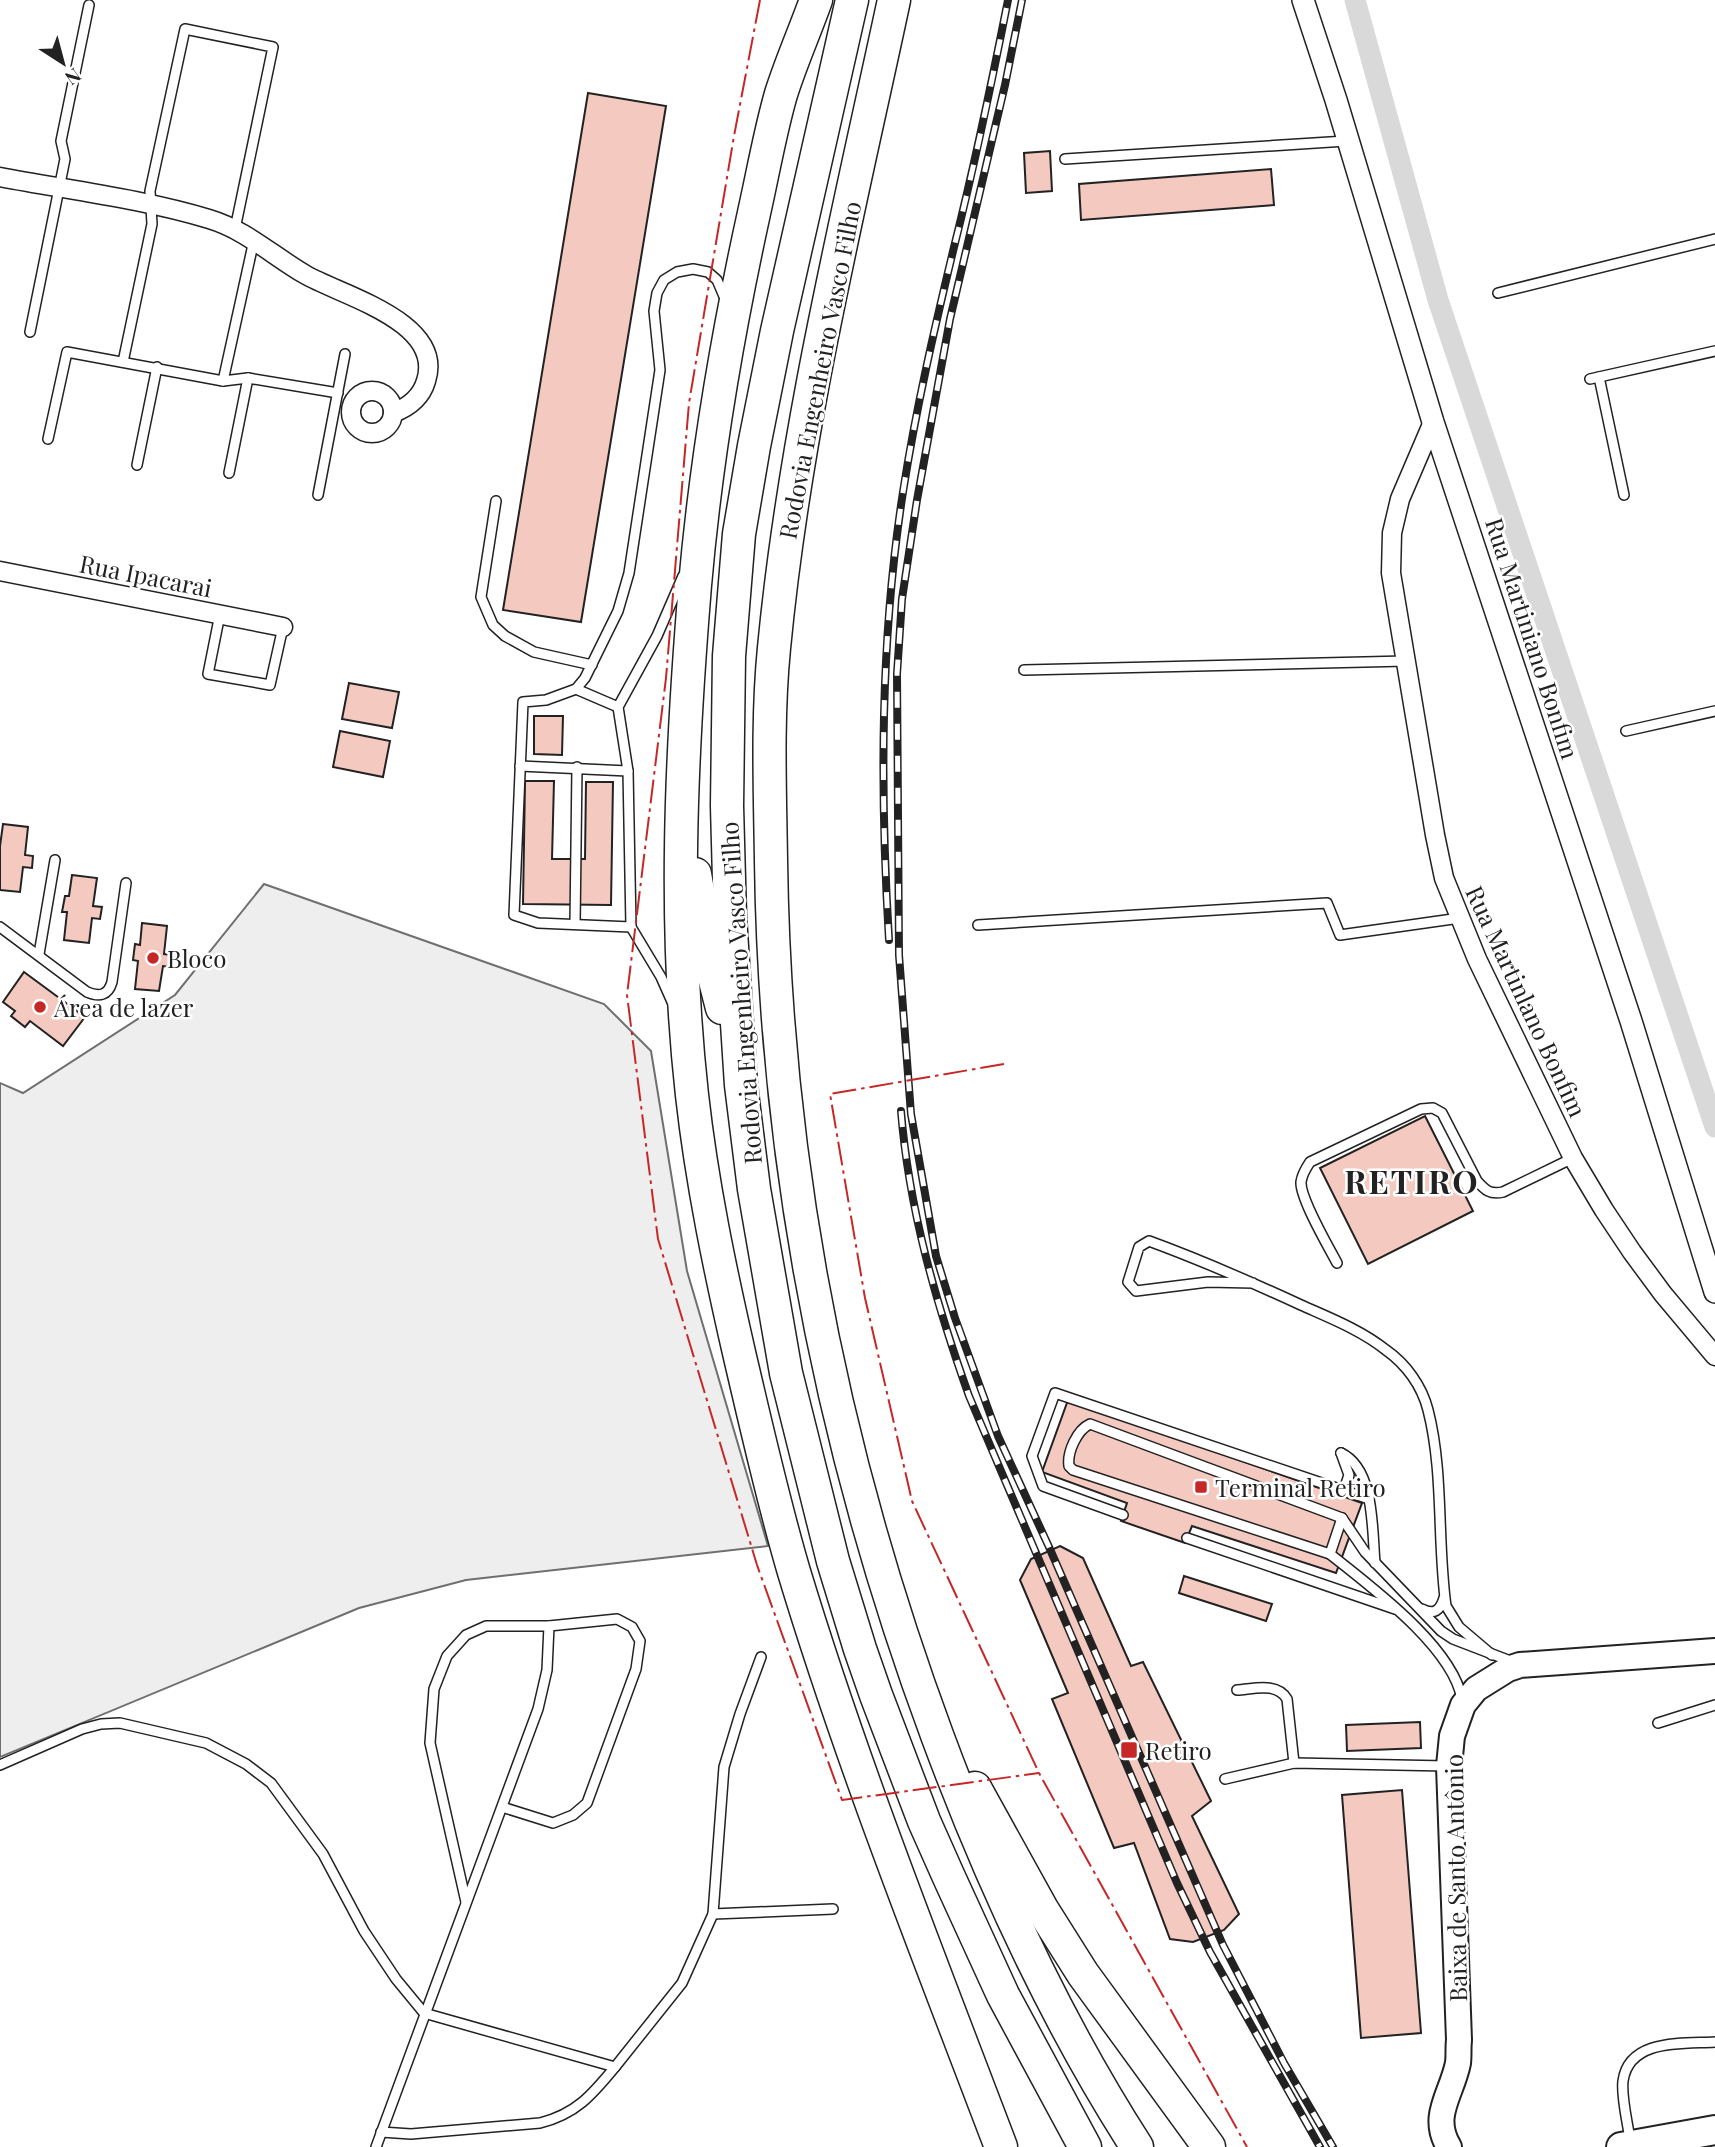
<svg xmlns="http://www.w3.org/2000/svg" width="1715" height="2147" viewBox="0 0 1715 2147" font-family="'Playfair Display',serif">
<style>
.green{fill:#eee;stroke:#6f6f6f;stroke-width:2}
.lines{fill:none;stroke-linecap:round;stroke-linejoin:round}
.canal{stroke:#d9d9d9;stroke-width:21}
.building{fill:#f3c9c0;stroke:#222;stroke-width:2}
.service-casing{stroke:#222;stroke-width:12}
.minor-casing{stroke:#222;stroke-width:21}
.tertiary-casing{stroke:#222;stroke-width:24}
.secondary-casing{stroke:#222;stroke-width:28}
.primary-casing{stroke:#222;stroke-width:32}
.motorway-casing{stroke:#222;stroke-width:35}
.service{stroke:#fff;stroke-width:9}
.minor{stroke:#fff;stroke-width:18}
.tertiary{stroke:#fff;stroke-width:21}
.secondary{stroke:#fff;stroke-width:24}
.primary{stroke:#fff;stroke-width:28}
.motorway{stroke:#fff;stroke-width:32}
.rail-casing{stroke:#222;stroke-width:8}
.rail{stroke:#fff;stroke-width:5;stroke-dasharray:16;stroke-linecap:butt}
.power{stroke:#c62828;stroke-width:2;stroke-dasharray:24 5 3.5 5;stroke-linecap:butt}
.poi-dot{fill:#c62828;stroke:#fff;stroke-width:2.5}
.labels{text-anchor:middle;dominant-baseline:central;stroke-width:5;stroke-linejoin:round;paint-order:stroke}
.street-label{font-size:24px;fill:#222;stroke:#fff}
.poi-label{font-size:24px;fill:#222;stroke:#fff;text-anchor:start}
.district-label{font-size:32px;font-weight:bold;letter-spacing:2px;fill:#222;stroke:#fff}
</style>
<rect width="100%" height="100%" fill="#fff"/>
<!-- green -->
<path class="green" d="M 264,884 L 604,1004 L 651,1051 L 687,1271 L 768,1546 L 466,1580 L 359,1608 L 0,1757 L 0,1083 L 23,1093 L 175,995 Z"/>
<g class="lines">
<!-- canal -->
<path class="canal" d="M 1355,0 L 1438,300 L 1715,1127"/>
</g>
<!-- building -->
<g class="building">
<path d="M 588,93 L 666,106 L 581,622 L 503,610 Z"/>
<path d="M 1050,151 L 1052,191 L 1026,193 L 1024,153 Z"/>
<path d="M 1271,169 L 1274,205 L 1081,220 L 1079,184 Z"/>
<path d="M 349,683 L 399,692 L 392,728 L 342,719 Z"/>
<path d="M 534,716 L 563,716 L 562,755 L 534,754 Z"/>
<path d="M 340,731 L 390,741 L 383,777 L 333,767 Z"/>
<path d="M 525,781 L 554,781 L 552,859 L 585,859 L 586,782 L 613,782 L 611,905 L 523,904 Z"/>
<path d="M 3,824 L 28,827 L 25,855 L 33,856 L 32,868 L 23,867 L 20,892 L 0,890 L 0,846 Z"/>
<path d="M 72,875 L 97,878 L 93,906 L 102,907 L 100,919 L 92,918 L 89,943 L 64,940 L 67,912 L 62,912 L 65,896 L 69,896 Z"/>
<path d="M 142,923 L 167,926 L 164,954 L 173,955 L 171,967 L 163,966 L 159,991 L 135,989 L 138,961 L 133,960 L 135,944 L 140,945 Z"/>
<path d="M 24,972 L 85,1017 L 63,1046 L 30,1021 L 25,1027 L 11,1016 L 15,1011 L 3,1002 Z"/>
<path d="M 1425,1116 L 1473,1211 L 1368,1264 L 1320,1168 Z"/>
<path d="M 1068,1400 L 1362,1503 L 1336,1573 L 1192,1526 L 1185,1543 L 1121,1521 L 1127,1503 L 1042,1472 Z"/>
<path d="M 1060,1546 L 1083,1558 L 1131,1666 L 1143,1662 L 1211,1801 L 1192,1816 L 1239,1914 L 1224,1930 L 1193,1942 L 1170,1939 L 1134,1843 L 1114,1848 L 1052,1699 L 1068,1693 L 1020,1580 L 1031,1559 Z"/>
<path d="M 1184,1576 L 1272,1604 L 1266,1621 L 1179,1593 Z"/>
<path d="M 1420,1722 L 1421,1748 L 1347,1751 L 1346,1725 Z"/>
<path d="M 1402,1790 L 1421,2033 L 1361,2038 L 1342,1795 Z"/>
</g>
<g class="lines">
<defs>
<g id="service">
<path d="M 1065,159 L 1346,141"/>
<path d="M 1498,293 L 1715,239"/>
<path d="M 30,332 L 65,159 L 61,141 L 89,5"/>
<path d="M 123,362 L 152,224 L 150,191 L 185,29 L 273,47 L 235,229"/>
<path d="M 1599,377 L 1624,495"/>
<path d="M 1590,379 L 1715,351"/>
<path d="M 223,381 L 254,240"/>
<path d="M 48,439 L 67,352 L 223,381 L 248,378 L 338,393"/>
<path d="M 137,465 L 157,367"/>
<path d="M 229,473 L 248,378"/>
<path d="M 318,495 L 345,354"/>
<path d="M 496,501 L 481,597 L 493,625 L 505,636 L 534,652 L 592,665"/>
<path d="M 220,614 L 208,674 L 270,685 L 283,627"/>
<path d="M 1024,670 L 1406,661"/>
<path d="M 576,689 L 618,707"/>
<path d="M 1626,731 L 1715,711"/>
<path d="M 520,766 L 628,771"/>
<path d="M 575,924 L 577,767"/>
<path d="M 978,925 L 1327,903 L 1340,935 L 1460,918"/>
<path d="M 0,927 L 87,992 C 99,997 108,996 112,982 L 126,883"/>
<path d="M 631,927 L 538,923 L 514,915 L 523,702 L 546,700 L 576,689 L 585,678 L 618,611 L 629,573 L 660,370 L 654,311 L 657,293 L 664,280 L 677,272 L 693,269 L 708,272 L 717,280 L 726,301"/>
<path d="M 39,954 L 55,860"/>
<path d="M 673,1004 L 661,977 L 631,927 L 628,771 L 618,707 L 657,636 L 683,576"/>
<path d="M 1337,1263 C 1328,1246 1300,1198 1301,1182 C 1302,1174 1306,1168 1310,1162 L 1421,1109 L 1433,1108 L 1442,1113 L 1477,1181 C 1485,1190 1490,1195 1503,1192 L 1573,1158"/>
<path d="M 1253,1283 L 1208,1282 L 1136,1291 L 1128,1282 L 1139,1247 L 1149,1241 C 1201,1260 1251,1282 1301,1305 C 1330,1318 1361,1330 1386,1350 C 1406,1364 1422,1386 1428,1410 C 1444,1472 1437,1542 1446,1606 L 1459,1627 L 1492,1655"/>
<path d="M 1090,1424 L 1342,1518 L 1330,1554 L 1073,1470 L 1069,1466 C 1067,1452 1077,1430 1090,1424 Z"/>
<path d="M 1341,1453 C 1375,1469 1372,1530 1375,1563"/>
<path d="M 1341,1453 L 1349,1475 L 1344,1490"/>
<path d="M 1123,1515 L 1043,1486 L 1032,1456 L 1055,1393 L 1369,1499"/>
<path d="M 1342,1518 L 1365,1552 L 1441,1631 L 1453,1639 L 1513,1662"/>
<path d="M 1187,1538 L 1395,1609"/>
<path d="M 1330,1554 C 1371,1587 1452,1646 1462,1699"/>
<path d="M 1422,1609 C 1434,1615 1440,1611 1444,1598"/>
<path d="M 1237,1690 C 1254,1689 1277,1682 1287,1699 L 1294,1763"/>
<path d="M 1658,1723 L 1715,1705"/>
<path d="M 0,1765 L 82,1729 L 101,1724 L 120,1723 L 206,1743 L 246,1764 L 271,1783 L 323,1854 L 364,1931 L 396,1979 L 424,2013 L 615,2067 L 682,1983 L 713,1914 L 724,1767 L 740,1714 L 761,1657"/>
<path d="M 1225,1779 L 1294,1763 L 1447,1766"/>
<path d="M 466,1902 L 430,1743 L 434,1689 L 447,1656 L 466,1635 L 486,1626 L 549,1626"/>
<path d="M 713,1914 L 833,1909"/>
<path d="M 381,2132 L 411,2134 L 540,2123 C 576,2114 592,2095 615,2067"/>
<path d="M 1630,2140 C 1628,2124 1621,2097 1623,2081 C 1629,2038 1684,2044 1715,2042"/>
<path d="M 376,2147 L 538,1709 L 547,1670 L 549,1626 L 617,1619 L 632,1627 L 640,1641 L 636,1669 L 587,1803 L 573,1815 L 553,1823 L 502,1807"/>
</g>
<g id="minor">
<path d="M 0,177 C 69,190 143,199 209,219 C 246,230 273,256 306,275 C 343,296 445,322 426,381 C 421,398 409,407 393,413"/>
<circle cx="372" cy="412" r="21"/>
<path d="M 1433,422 L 1400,499 L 1392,533 L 1391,573 L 1435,835 L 1444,878 L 1477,959 L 1573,1158 L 1604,1210 L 1632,1252 L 1663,1294 L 1715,1356"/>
<path d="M 0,571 L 283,627"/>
</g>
<path id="tertiary" d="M 1303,0 L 1336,100 L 1433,422 L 1631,1021 L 1715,1292"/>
<path id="secondary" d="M 1449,2147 C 1430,2116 1452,2094 1458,2063 C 1459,2055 1458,2048 1459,2040 L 1449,1766 L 1452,1736 L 1463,1705 L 1476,1689 L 1508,1669 L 1520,1665 L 1715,1651"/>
<path id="primary" d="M 1621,2147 L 1715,2130"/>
<g id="motorway">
<path d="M 816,0 C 805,31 791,62 781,94 C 770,132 763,173 754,213 C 727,336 706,459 695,585 C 681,755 673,925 692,1095 C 702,1184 720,1270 740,1357 C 757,1429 773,1501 794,1572 C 853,1767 929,1957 1001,2147"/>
<path d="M 852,0 L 777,331 L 754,446 L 739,534 L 729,656 L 727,806 L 730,916 L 741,1085 L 754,1189 L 786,1373 L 833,1561 L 860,1649 L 876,1695 L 924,1821 L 948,1875 L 1003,1995 L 1085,2147"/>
<path d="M 894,0 C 848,215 795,429 774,648 C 767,719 770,790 771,861 C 775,1163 832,1452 937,1735 C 990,1878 1054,2018 1137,2147"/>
<path d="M 695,874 L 712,969 L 722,1008"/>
<path d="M 975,1788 L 1042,1909 L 1083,1974 L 1209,2147"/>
</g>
</defs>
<!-- service casing -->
<use href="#service" class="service-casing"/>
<!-- minor casing -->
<use href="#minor" class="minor-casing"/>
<!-- tertiary casing -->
<use href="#tertiary" class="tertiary-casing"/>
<!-- secondary casing -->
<use href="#secondary" class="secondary-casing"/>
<!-- primary casing -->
<use href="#primary" class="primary-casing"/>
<!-- motorway casing -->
<use href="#motorway" class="motorway-casing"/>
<!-- service -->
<use href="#service" class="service"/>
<!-- minor -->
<use href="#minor" class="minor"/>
<!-- tertiary -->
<use href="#tertiary" class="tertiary"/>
<!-- secondary -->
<use href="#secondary" class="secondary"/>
<!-- primary -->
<use href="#primary" class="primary"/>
<!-- motorway -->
<use href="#motorway" class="motorway"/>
<defs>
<g id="rail">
<path d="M 1022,0 L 1005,85 L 950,319 L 917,500 L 902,599 L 897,674 L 899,955 L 911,1114 L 936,1256 L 955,1318 L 998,1436 L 1049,1547 L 1223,1945 L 1284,2063 L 1333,2147"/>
<path d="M 889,940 C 880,791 880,640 903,492 C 916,408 935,326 955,243 C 975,163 992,81 1008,0"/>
<path d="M 901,1111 C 909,1210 936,1303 969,1396 L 1177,1883 L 1210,1952 L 1320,2147"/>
</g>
</defs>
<!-- rail casing -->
<use href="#rail" class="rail-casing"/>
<!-- rail -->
<use href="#rail" class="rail"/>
<!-- power -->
<g class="power">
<path d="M 760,0 L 734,136 L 689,403 L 666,678 L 627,995 L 658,1239 L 757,1565 L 842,1800 L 1039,1773"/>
<path d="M 1004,1064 L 830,1094 L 865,1298 L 912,1501 L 1039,1773 L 1247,2147"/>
</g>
</g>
<!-- markers -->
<g class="poi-dot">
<circle cx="153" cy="958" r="7"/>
<circle cx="40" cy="1007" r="7"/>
<rect x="1194" y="1480" width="14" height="14" rx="3.5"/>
<rect x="1120" y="1741" width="18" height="18" rx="3.5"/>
</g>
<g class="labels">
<!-- street labels -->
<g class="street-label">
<text transform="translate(819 370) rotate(-79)">Rodovia Engenheiro Vasco Filho</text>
<text transform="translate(146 575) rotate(11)">Rua Ipacarai</text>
<text transform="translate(1533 638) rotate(72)">Rua Martiniano Bonfim</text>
<text transform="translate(740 993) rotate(-94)">Rodovia Engenheiro Vasco Filho</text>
<text transform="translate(1527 1001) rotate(65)">Rua Martinlano Bonfim</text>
<text transform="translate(1455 1878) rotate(-91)">Baixa de Santo Antônio</text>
</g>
<!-- poi labels -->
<g class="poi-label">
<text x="167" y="958">Bloco</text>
<text x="54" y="1007">Área de lazer</text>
<text x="1215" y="1487">Terminal Retiro</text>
<text x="1145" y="1750">Retiro</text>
</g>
<!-- district labels -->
<g class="district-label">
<text x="1412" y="1180">RETIRO</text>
</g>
</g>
<!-- north arrow -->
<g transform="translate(63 63) rotate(144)" stroke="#ffffff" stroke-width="5" paint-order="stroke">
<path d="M0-5L12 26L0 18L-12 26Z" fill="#222222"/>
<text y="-10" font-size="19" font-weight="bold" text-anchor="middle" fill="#222222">N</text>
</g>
</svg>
